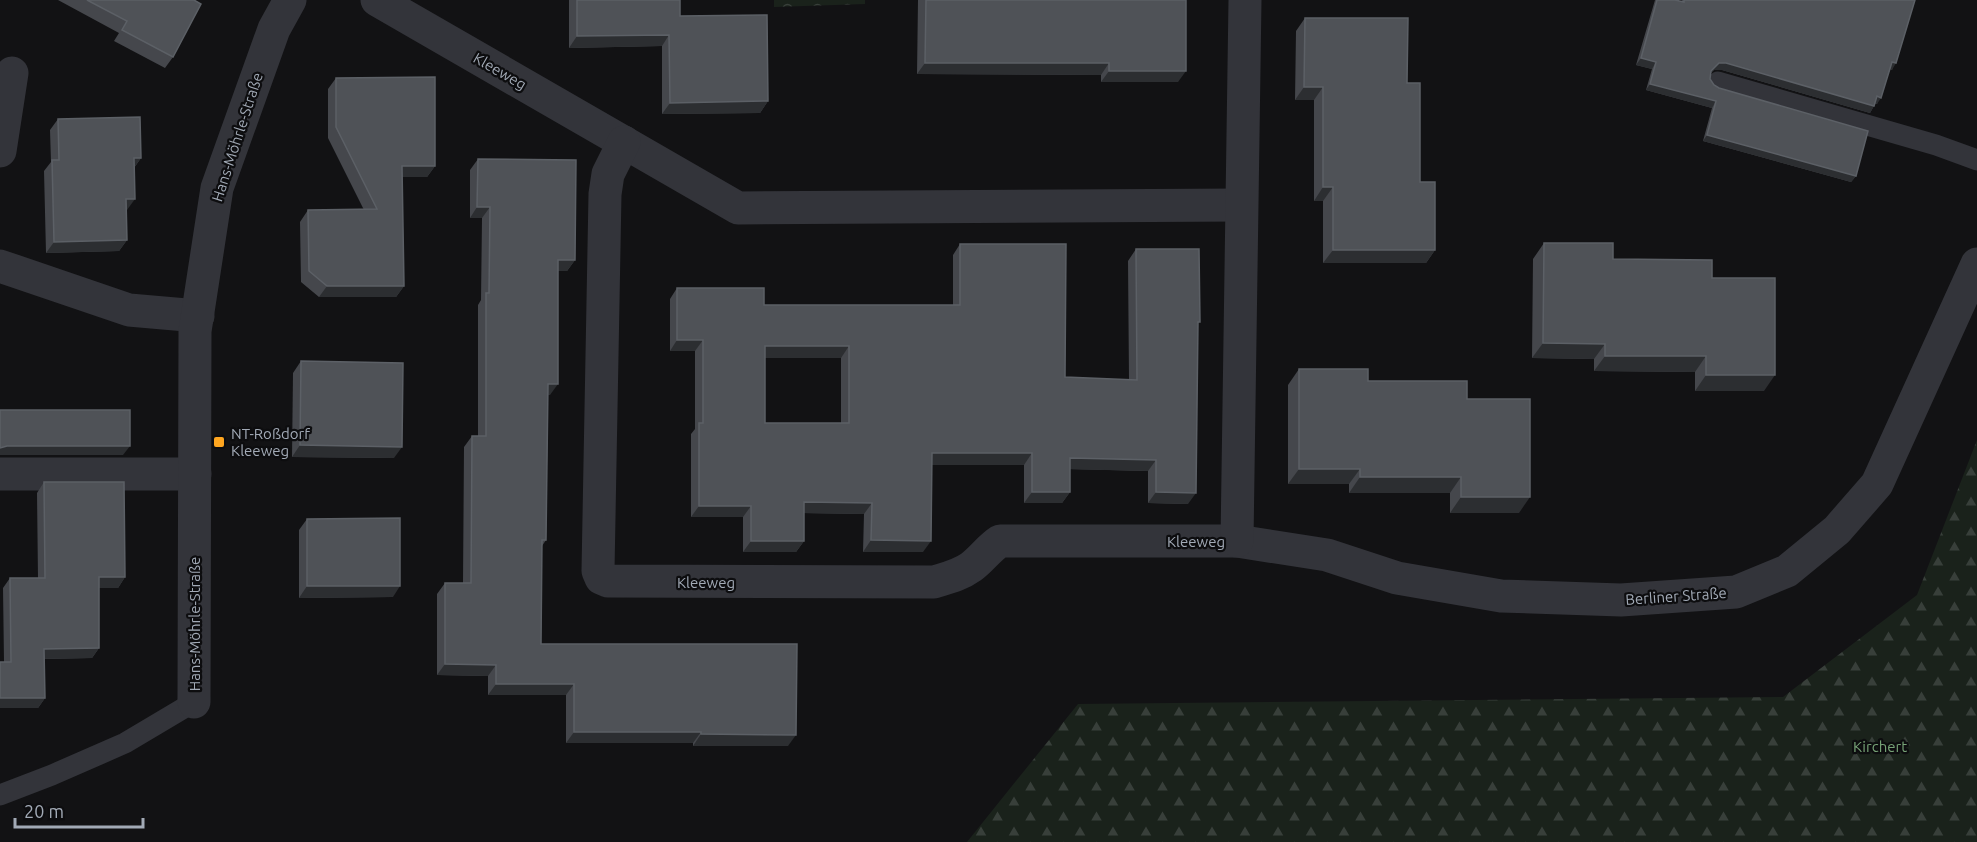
<svg xmlns="http://www.w3.org/2000/svg" width="1977" height="842" viewBox="0 0 1977 842" font-family="Ubuntu,sans-serif">
<style>
.forest{fill:url(#forest-firs)}
.park{fill:url(#park-crowns)}
.lines{fill:none;stroke-linecap:round;stroke-linejoin:round}
.service{stroke:#33343a;stroke-width:21}
.minor{stroke:#33343a;stroke-width:33}
.wall{fill:#45474c;fill-rule:evenodd}
.shaded-wall{fill:#2c2e31}
.building{fill:#4f5257;stroke:#5c6066;stroke-width:1.5;fill-rule:evenodd}
.poi-dot{fill:#ffa620;stroke:#0d0d0f;stroke-width:2}
.labels{text-anchor:middle;dominant-baseline:central;stroke-width:4.5;stroke-linejoin:round;paint-order:stroke}
.street-label{font-size:15px;fill:#a2aab6;stroke:#0d0d0f}
.poi-label{font-size:15px;fill:#a2aab6;stroke:#0d0d0f;text-anchor:start}
.park-label{font-size:15px;fill:#77a377;stroke:#0d0d0f}
</style>
<defs>
<pattern id="forest-firs" width="22" height="20" patternUnits="userSpaceOnUse" patternTransform="scale(1.5)"><rect width="22" height="20" fill="#1a221b"/><path d="M5 1l3.5 6h-7zM16 11l3.5 6h-7z" fill="#383f3a"/></pattern>
<pattern id="park-crowns" width="20" height="18" patternUnits="userSpaceOnUse" patternTransform="scale(1.5)"><rect width="20" height="18" fill="#1a221b"/><path d="M2 6a3 3 0 1 1 6 0M12 15a3 3 0 1 1 6 0" fill="none" stroke="#383f3a"/></pattern>
</defs>
<rect width="100%" height="100%" fill="#121214"/>
<!-- forest -->
<path class="forest" d="M 1977,440 L 1977,842 L 967,842 L 1078,704 L 1783,697 L 1917,595 Z"/>
<!-- park -->
<path class="park" d="M 774,0 L 865,0 L 865,4 L 774,7 Z"/>
<g class="lines">
<!-- service -->
<g class="service">
<path d="M 1718,82 L 1936,145 L 1977,160"/>
<path d="M 0,795 L 52,775 L 125,743 L 194,702"/>
</g>
<!-- minor -->
<g class="minor">
<path d="M 377,0 L 738,208 L 1241,205"/>
<path d="M 624,142 L 608,174 L 605,194 L 598,571 L 601,578 L 608,581 L 934,582 C 947,578 960,575 971,567 C 982,559 989,548 1000,541 L 1237,541 L 1327,555 L 1397,578 L 1501,596 L 1621,600 L 1736,592 L 1787,571 L 1837,530 L 1877,484 L 1977,264"/>
<path d="M 0,151 L 12,73"/>
<path d="M 0,266 L 129,310 L 198,316"/>
<path d="M 0,474 L 195,474"/>
<path d="M 1237,541 L 1245,0"/>
<path d="M 194,702 L 195,331 L 217,188 L 274,29 L 290,0"/>
</g>
</g>
<!-- wall -->
<g class="wall">
<path d="M 58,0 L 194,0 L 173,57 L 165,68 L 114,41 L 119,33 Z"/>
<path d="M 569,0 L 680,0 L 680,16 L 768,101 L 760,113 L 662,114 L 662,46 L 569,48 Z"/>
<path d="M 918,0 L 1186,0 L 1178,82 L 1101,82 L 1101,75 L 917,74 Z"/>
<path d="M 1655,0 L 1675,0 L 1681,2 L 1682,0 L 1915,0 L 1892,70 L 1890,69 L 1877,104 L 1875,104 L 1870,113 L 1722,70 L 1714,70 L 1710,74 L 1710,79 L 1714,85 L 1856,176 L 1851,182 L 1703,141 L 1712,108 L 1646,90 L 1652,69 L 1636,65 Z"/>
<path d="M 1305,18 L 1407,83 L 1420,182 L 1435,250 L 1426,263 L 1323,263 L 1323,201 L 1314,201 L 1314,100 L 1295,100 L 1296,31 Z"/>
<path d="M 336,78 L 435,166 L 427,177 L 402,177 L 404,286 L 396,297 L 319,297 L 301,282 L 300,222 L 308,210 L 364,210 L 328,138 L 328,89 Z"/>
<path d="M 58,119 L 141,158 L 134,168 L 127,210 L 127,240 L 119,251 L 46,253 L 44,171 L 51,162 L 50,130 Z"/>
<path d="M 478,159 L 575,260 L 567,271 L 558,271 L 550,395 L 548,395 L 546,540 L 542,546 L 541,644 L 788,746 L 693,746 L 693,743 L 566,743 L 566,695 L 488,695 L 488,676 L 437,675 L 437,594 L 445,583 L 463,583 L 464,447 L 472,436 L 478,436 L 478,305 L 481,300 L 482,218 L 470,218 L 470,170 Z"/>
<path d="M 1544,243 L 1613,259 L 1712,278 L 1764,391 L 1695,391 L 1695,372 L 1594,371 L 1594,359 L 1532,358 L 1533,259 Z"/>
<path d="M 960,244 L 1065,377 L 1129,380 L 1128,261 L 1136,249 L 1198,326 L 1188,504 L 1148,503 L 1148,471 L 1070,469 L 1070,492 L 1062,503 L 1024,503 L 1024,465 L 932,465 L 923,552 L 863,552 L 864,514 L 804,513 L 804,541 L 796,552 L 743,552 L 743,517 L 691,517 L 691,434 L 695,429 L 695,351 L 670,351 L 670,299 L 677,288 L 764,305 L 953,305 L 953,255 ZM 765,358 L 841,358 L 841,423 L 765,423 Z"/>
<path d="M 301,361 L 394,458 L 292,457 L 293,373 Z"/>
<path d="M 1299,369 L 1467,399 L 1519,513 L 1450,513 L 1450,493 L 1349,493 L 1349,484 L 1288,484 L 1288,385 Z"/>
<path d="M 44,482 L 125,577 L 118,588 L 99,588 L 99,648 L 92,658 L 44,659 L 45,698 L 38,708 L 4,662 L 3,588 L 10,578 L 38,578 L 37,493 Z"/>
<path d="M 307,519 L 393,597 L 299,598 L 299,530 Z"/>
</g>
<!-- shaded-wall -->
<g class="shaded-wall">
<path d="M 669,35 L 662,46 L 569,48 L 577,36 Z"/>
<path d="M 1641,58 L 1656,62 L 1652,69 L 1636,65 Z"/>
<path d="M 1892,62 L 1896,63 L 1892,70 L 1888,68 Z"/>
<path d="M 925,63 L 1109,63 L 1101,75 L 917,74 Z"/>
<path d="M 1719,63 L 1726,63 L 1874,106 L 1870,113 L 1722,70 L 1714,70 L 1706,78 L 1711,71 Z"/>
<path d="M 1109,71 L 1186,71 L 1178,82 L 1101,82 Z"/>
<path d="M 1650,84 L 1716,101 L 1712,108 L 1646,90 Z"/>
<path d="M 1304,87 L 1323,87 L 1314,100 L 1295,100 Z"/>
<path d="M 1877,96 L 1881,98 L 1877,104 L 1872,103 Z"/>
<path d="M 768,101 L 760,113 L 662,114 L 670,103 Z"/>
<path d="M 1707,135 L 1856,176 L 1851,182 L 1703,141 Z"/>
<path d="M 134,158 L 141,158 L 133,169 Z"/>
<path d="M 402,166 L 435,166 L 427,177 L 394,177 Z"/>
<path d="M 1323,187 L 1333,187 L 1323,201 L 1314,201 Z"/>
<path d="M 126,199 L 135,199 L 127,210 Z"/>
<path d="M 477,207 L 490,207 L 482,218 L 470,218 Z"/>
<path d="M 127,240 L 119,251 L 46,253 L 54,242 Z"/>
<path d="M 1333,250 L 1435,250 L 1426,263 L 1323,263 Z"/>
<path d="M 558,260 L 575,260 L 567,271 L 550,271 Z"/>
<path d="M 327,286 L 404,286 L 396,297 L 319,297 Z"/>
<path d="M 677,340 L 703,340 L 695,351 L 670,351 Z"/>
<path d="M 1543,343 L 1605,344 L 1594,359 L 1532,358 Z"/>
<path d="M 765,346 L 849,346 L 841,358 L 757,358 Z"/>
<path d="M 1605,356 L 1706,356 L 1695,372 L 1594,371 Z"/>
<path d="M 1706,375 L 1775,375 L 1764,391 L 1695,391 Z"/>
<path d="M 548,384 L 558,384 L 550,395 L 540,395 Z"/>
<path d="M 300,445 L 402,447 L 394,458 L 292,457 Z"/>
<path d="M 7,446 L 130,446 L 123,455 L 0,455 L 0,448 Z"/>
<path d="M 932,453 L 1032,453 L 1024,465 L 924,465 Z"/>
<path d="M 1070,458 L 1156,460 L 1148,471 L 1062,469 Z"/>
<path d="M 1299,469 L 1360,469 L 1349,484 L 1288,484 Z"/>
<path d="M 1360,477 L 1461,477 L 1450,493 L 1349,493 Z"/>
<path d="M 1032,492 L 1070,492 L 1062,503 L 1024,503 Z"/>
<path d="M 1156,492 L 1196,493 L 1188,504 L 1148,503 Z"/>
<path d="M 1461,497 L 1530,497 L 1519,513 L 1450,513 Z"/>
<path d="M 804,502 L 872,503 L 864,514 L 796,513 Z"/>
<path d="M 699,506 L 751,506 L 743,517 L 691,517 Z"/>
<path d="M 871,540 L 931,541 L 923,552 L 863,552 Z"/>
<path d="M 751,541 L 804,541 L 796,552 L 743,552 Z"/>
<path d="M 99,577 L 125,577 L 118,588 L 92,588 Z"/>
<path d="M 307,586 L 400,586 L 393,597 L 299,598 Z"/>
<path d="M 99,648 L 92,658 L 37,659 L 44,649 Z"/>
<path d="M 445,664 L 496,665 L 488,676 L 437,675 Z"/>
<path d="M 496,684 L 574,684 L 566,695 L 488,695 Z"/>
<path d="M 0,698 L 45,698 L 38,708 L 0,708 Z"/>
<path d="M 574,732 L 701,732 L 693,743 L 566,743 Z"/>
<path d="M 701,734 L 796,735 L 788,746 L 693,746 Z"/>
</g>
<!-- building -->
<g class="building">
<path d="M 87,0 L 194,0 L 201,4 L 173,57 L 122,30 L 127,21 Z"/>
<path d="M 577,0 L 680,0 L 680,16 L 767,15 L 768,101 L 670,103 L 669,35 L 577,36 Z"/>
<path d="M 926,0 L 1186,0 L 1186,71 L 1109,71 L 1109,63 L 925,63 Z"/>
<path d="M 1657,0 L 1675,0 L 1684,2 L 1684,0 L 1915,0 L 1896,63 L 1892,62 L 1881,98 L 1877,96 L 1874,106 L 1726,63 L 1719,63 L 1711,71 L 1710,79 L 1714,85 L 1719,88 L 1868,131 L 1856,176 L 1707,135 L 1716,101 L 1650,84 L 1656,62 L 1641,58 Z"/>
<path d="M 1305,18 L 1408,18 L 1407,83 L 1420,83 L 1420,182 L 1435,182 L 1435,250 L 1333,250 L 1333,187 L 1323,187 L 1323,87 L 1304,87 Z"/>
<path d="M 435,77 L 435,166 L 402,166 L 404,286 L 327,286 L 309,271 L 308,210 L 377,209 L 336,127 L 336,78 Z"/>
<path d="M 140,117 L 141,158 L 134,158 L 135,199 L 126,199 L 127,240 L 54,242 L 52,160 L 59,160 L 58,119 Z"/>
<path d="M 478,159 L 576,160 L 575,260 L 558,260 L 558,384 L 548,384 L 546,540 L 542,540 L 541,644 L 797,644 L 796,735 L 701,734 L 701,732 L 574,732 L 574,684 L 496,684 L 496,665 L 445,664 L 445,583 L 471,583 L 472,436 L 486,436 L 486,293 L 489,293 L 490,207 L 477,207 Z"/>
<path d="M 1544,243 L 1613,243 L 1613,259 L 1712,260 L 1712,278 L 1775,278 L 1775,375 L 1706,375 L 1706,356 L 1605,356 L 1605,344 L 1543,343 Z"/>
<path d="M 960,244 L 1066,244 L 1065,377 L 1137,380 L 1136,249 L 1199,249 L 1200,322 L 1198,322 L 1196,493 L 1156,492 L 1156,460 L 1070,458 L 1070,492 L 1032,492 L 1032,453 L 932,453 L 931,541 L 871,540 L 872,503 L 804,502 L 804,541 L 751,541 L 751,506 L 699,506 L 699,423 L 703,423 L 703,340 L 677,340 L 677,288 L 764,288 L 764,305 L 960,305 ZM 765,346 L 849,346 L 849,423 L 765,423 Z"/>
<path d="M 301,361 L 403,363 L 402,447 L 300,445 Z"/>
<path d="M 1299,369 L 1368,369 L 1368,381 L 1467,381 L 1467,399 L 1530,399 L 1530,497 L 1461,497 L 1461,477 L 1360,477 L 1360,469 L 1299,469 Z"/>
<path d="M 0,410 L 130,410 L 130,446 L 7,446 L 0,448 Z"/>
<path d="M 44,482 L 124,482 L 125,577 L 99,577 L 99,648 L 44,649 L 45,698 L 0,698 L 0,662 L 11,662 L 10,578 L 45,578 Z"/>
<path d="M 400,518 L 400,586 L 307,586 L 307,519 Z"/>
</g>
<!-- markers -->
<rect class="poi-dot" x="213" y="436" width="12" height="12" rx="3"/>
<g class="labels">
<!-- street labels -->
<g class="street-label">
<text transform="translate(500 71) rotate(30)">Kleeweg</text>
<text transform="translate(237 137) rotate(-72)">Hans-Möhrle-Straße</text>
<text x="1196" y="541">Kleeweg</text>
<text x="706" y="582">Kleeweg</text>
<text transform="translate(1676 596) rotate(-4)">Berliner Straße</text>
<text transform="translate(194 624) rotate(-90)">Hans-Möhrle-Straße</text>
</g>
<!-- poi labels -->
<g class="poi-label">
<text x="231" y="433">NT-Roßdorf<tspan x="231" dy="17">Kleeweg</tspan></text>
</g>
<!-- park labels -->
<g class="park-label">
<text x="1880" y="746">Kirchert</text>
</g>
</g>
<!-- scale -->
<path d="M15 818v9h128v-9" fill="none" stroke="#a2aab6" stroke-width="3"/>
<text x="24" y="818" font-size="18" fill="#a2aab6" stroke="#0d0d0f" stroke-width="4.5" paint-order="stroke">20 m</text>
</svg>
